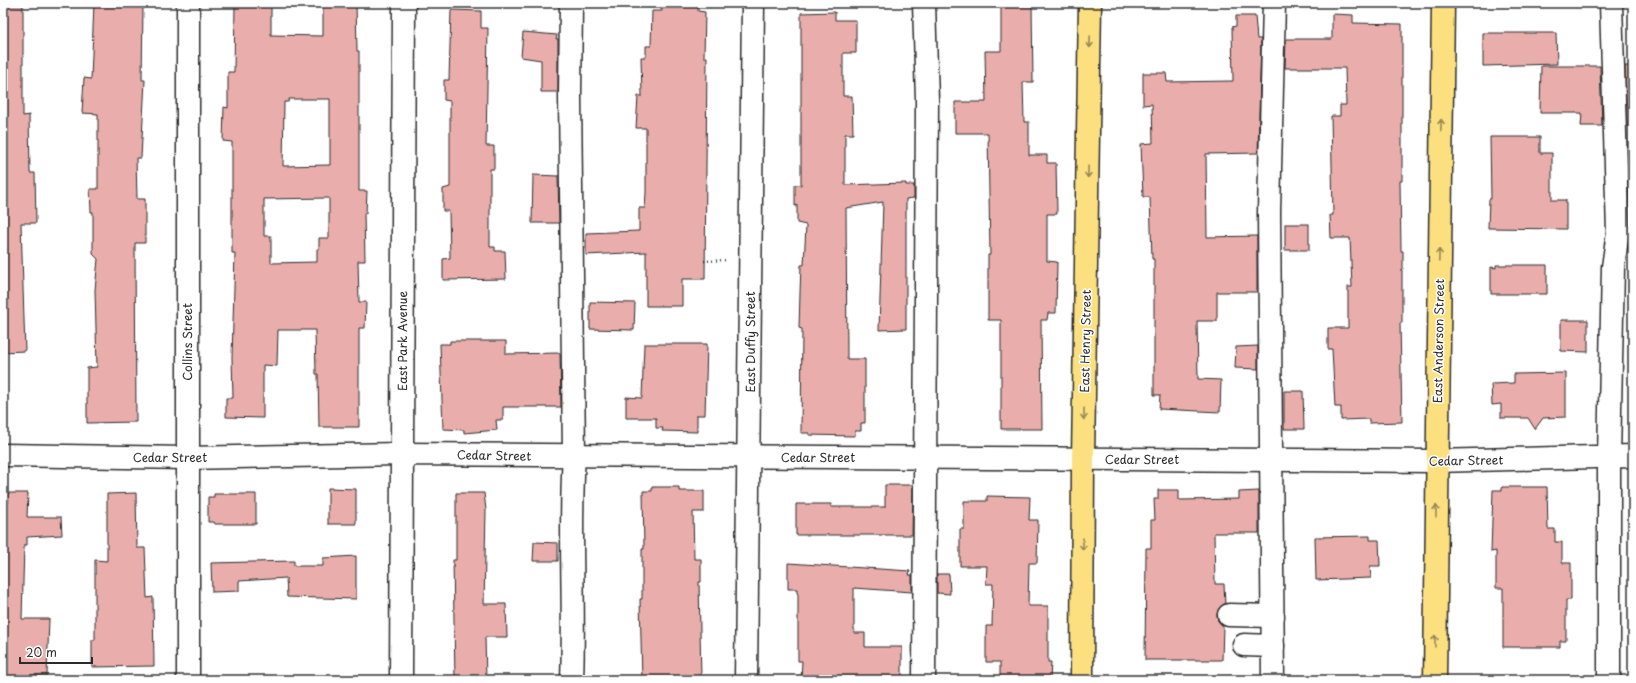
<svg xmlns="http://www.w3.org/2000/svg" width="1636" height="683" viewBox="0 0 1636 683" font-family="'Playpen Sans',sans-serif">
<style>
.building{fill:#e9aeac;stroke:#2b2b2b;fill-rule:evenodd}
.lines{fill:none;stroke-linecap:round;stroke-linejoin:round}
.minor-casing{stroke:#2b2b2b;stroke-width:25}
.major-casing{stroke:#2b2b2b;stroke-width:25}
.path{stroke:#2b2b2b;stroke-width:2.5;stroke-dasharray:1 3;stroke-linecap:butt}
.minor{stroke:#fff;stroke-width:22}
.major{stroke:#fce080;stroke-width:22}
.oneway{stroke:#948656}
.labels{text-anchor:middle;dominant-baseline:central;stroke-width:3;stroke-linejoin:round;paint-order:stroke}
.street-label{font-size:12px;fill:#2b2b2b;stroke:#fff}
</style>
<rect width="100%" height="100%" fill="#fff"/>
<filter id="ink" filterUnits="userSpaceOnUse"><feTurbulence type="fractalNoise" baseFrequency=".025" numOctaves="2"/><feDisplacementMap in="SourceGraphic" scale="8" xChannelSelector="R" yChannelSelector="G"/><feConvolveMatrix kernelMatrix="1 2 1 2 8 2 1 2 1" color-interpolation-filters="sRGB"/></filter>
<g filter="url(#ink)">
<!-- building -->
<g class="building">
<path d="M 3,3 L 23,3 L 23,116 L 29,115 L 30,173 L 35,173 L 36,223 L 21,223 L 25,351 L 3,352 Z"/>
<path d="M 94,3 L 143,3 L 142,80 L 145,80 L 141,158 L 136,158 L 137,199 L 145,199 L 145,243 L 135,243 L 136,422 L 87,423 L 87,368 L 97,367 L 95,290 L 98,259 L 93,254 L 93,212 L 91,212 L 90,189 L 98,189 L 98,114 L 82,113 L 84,78 L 91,79 Z"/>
<path d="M 235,3 L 271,3 L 271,35 L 323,36 L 323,3 L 356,3 L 357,51 L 359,51 L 359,191 L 367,191 L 366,213 L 364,213 L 365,261 L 358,261 L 359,302 L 366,302 L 365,328 L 359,328 L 359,427 L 319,427 L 318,374 L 316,374 L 315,330 L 278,330 L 277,366 L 263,365 L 263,418 L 226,417 L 226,398 L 233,398 L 232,357 L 235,253 L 232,253 L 232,142 L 223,141 L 224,107 L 228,108 L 228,72 L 234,72 ZM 289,99 L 330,99 L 330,165 L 283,166 L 284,102 L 288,102 ZM 329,198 L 329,238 L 319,238 L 319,249 L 317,249 L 317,262 L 271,263 L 271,236 L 264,236 L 264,199 Z"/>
<path d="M 662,3 L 698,3 L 698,11 L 705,12 L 704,57 L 707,57 L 705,279 L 682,279 L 682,306 L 646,306 L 646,252 L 586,255 L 586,233 L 639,231 L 639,208 L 645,208 L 646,193 L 646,128 L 636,128 L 638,96 L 642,96 L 641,57 L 646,57 L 646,46 L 651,46 L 652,11 L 662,11 Z"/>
<path d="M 1001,3 L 1032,3 L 1033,82 L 1023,82 L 1024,122 L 1029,122 L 1029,155 L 1047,155 L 1047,163 L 1056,163 L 1057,214 L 1047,214 L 1047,261 L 1057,262 L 1056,313 L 1048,313 L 1047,320 L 1041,320 L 1042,429 L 1001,429 L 1001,320 L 988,320 L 988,255 L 990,255 L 988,133 L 955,133 L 955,102 L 986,102 L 985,51 L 1001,51 Z"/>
<path d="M 451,10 L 481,11 L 481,28 L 488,28 L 486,146 L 494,146 L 494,169 L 490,169 L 490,247 L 495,247 L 495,251 L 505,251 L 506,279 L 443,280 L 443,259 L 450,258 L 449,211 L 443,211 L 443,189 L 450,187 L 450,101 L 444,100 L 444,80 L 449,80 Z"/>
<path d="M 835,12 L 835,20 L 856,20 L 856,53 L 843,53 L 843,96 L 852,96 L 853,134 L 845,134 L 845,185 L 906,183 L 906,185 L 914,185 L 914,198 L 906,199 L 906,329 L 879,330 L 883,202 L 846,208 L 847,359 L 865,359 L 865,423 L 861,423 L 861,431 L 855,431 L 855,436 L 809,435 L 809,433 L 801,433 L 802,329 L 799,328 L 800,293 L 801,265 L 804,265 L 806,225 L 797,223 L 797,205 L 795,206 L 795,185 L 801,185 L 801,13 Z"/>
<path d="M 1332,14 L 1353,15 L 1353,23 L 1402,24 L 1402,181 L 1400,181 L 1401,251 L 1403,251 L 1403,269 L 1402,270 L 1402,323 L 1400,323 L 1402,422 L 1369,423 L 1369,419 L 1341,420 L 1341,407 L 1335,407 L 1332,349 L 1328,349 L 1328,328 L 1348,328 L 1348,287 L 1352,287 L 1350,238 L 1331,238 L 1330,215 L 1333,215 L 1331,116 L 1340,116 L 1340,105 L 1346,105 L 1345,68 L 1285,68 L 1286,39 L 1332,39 Z"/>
<path d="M 1236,16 L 1255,16 L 1257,39 L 1261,39 L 1258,153 L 1206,154 L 1207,237 L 1257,236 L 1257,292 L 1217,292 L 1217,321 L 1197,321 L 1198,379 L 1221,380 L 1220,412 L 1159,409 L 1160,395 L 1154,395 L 1154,259 L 1152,259 L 1150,197 L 1143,197 L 1141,144 L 1153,143 L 1152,104 L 1143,105 L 1143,73 L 1166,73 L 1167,82 L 1233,81 L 1232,27 L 1236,26 Z"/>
<path d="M 523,32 L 557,35 L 556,39 L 558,39 L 558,92 L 541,92 L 541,60 L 521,57 Z"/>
<path d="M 1483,33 L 1556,33 L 1557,64 L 1483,66 Z"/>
<path d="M 1541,66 L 1600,66 L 1602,126 L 1581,126 L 1582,113 L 1540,113 Z"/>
<path d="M 1625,66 L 1633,66 L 1632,126 L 1627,126 Z"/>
<path d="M 1490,137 L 1540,137 L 1540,153 L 1552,153 L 1552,200 L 1566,200 L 1566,229 L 1488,228 L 1489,199 L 1491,199 Z"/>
<path d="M 533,175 L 558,176 L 559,223 L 532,223 Z"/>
<rect x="1285" y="224" width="24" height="26"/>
<path d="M 1496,265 L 1547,265 L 1547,294 L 1491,294 L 1491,267 L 1496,268 Z"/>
<path d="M 590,302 L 635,303 L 634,330 L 590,329 Z"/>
<path d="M 1561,320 L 1588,320 L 1588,352 L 1561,351 Z"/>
<path d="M 450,341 L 506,341 L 506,354 L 560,353 L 561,407 L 503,407 L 503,420 L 496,420 L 497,430 L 464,433 L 464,430 L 443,429 L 440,344 L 450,344 Z"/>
<path d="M 644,344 L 707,344 L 705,415 L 697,415 L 697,432 L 662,431 L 663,428 L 656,428 L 656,418 L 626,418 L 626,397 L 642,398 Z"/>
<path d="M 1258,346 L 1258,369 L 1235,368 L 1236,347 Z"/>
<path d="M 1566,373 L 1566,417 L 1543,418 L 1535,429 L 1528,418 L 1501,418 L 1501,404 L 1492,405 L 1491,384 L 1514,383 L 1514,374 Z"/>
<path d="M 1284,391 L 1303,391 L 1304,429 L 1284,429 Z"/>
<path d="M 885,485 L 913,485 L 912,535 L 796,535 L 796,504 L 831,504 L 831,507 L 885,507 Z"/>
<path d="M 652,487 L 679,487 L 679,491 L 704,491 L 704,512 L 693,512 L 694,559 L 701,559 L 701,582 L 699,582 L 701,678 L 642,680 L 640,599 L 642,599 L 642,549 L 644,549 L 643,491 L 652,491 Z"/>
<path d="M 1502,487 L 1547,487 L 1548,529 L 1555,529 L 1555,542 L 1562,542 L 1562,563 L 1571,563 L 1571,600 L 1566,600 L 1566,641 L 1560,641 L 1560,647 L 1503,647 L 1503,588 L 1496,588 L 1496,551 L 1491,552 L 1493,490 L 1502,490 Z"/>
<path d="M 328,488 L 356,489 L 356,524 L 328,524 Z"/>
<path d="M 1158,490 L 1179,490 L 1179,500 L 1239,499 L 1239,492 L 1259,491 L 1259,533 L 1214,533 L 1215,584 L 1224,584 L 1225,604 L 1219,608 L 1217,614 L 1218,621 L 1223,626 L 1222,660 L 1145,660 L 1146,548 L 1151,548 L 1151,520 L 1155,520 L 1154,499 L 1158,499 Z"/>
<path d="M 8,493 L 28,493 L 27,517 L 61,517 L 62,535 L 27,537 L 27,545 L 24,545 L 22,619 L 49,619 L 47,675 L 32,675 L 32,680 L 3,680 L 3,503 L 8,503 Z"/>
<path d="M 136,493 L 137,548 L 145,548 L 147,598 L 153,597 L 154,666 L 92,667 L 92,640 L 95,640 L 95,560 L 107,561 L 107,494 Z"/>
<path d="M 456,493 L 484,493 L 486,510 L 484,604 L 506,604 L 507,637 L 485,637 L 486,680 L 455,680 L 453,560 L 456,560 Z"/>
<path d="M 214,494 L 256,494 L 256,524 L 215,524 L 214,522 L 208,522 L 208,497 L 214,497 Z"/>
<path d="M 987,496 L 1030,497 L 1029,520 L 1038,520 L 1037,563 L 1029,563 L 1028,606 L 1048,606 L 1048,662 L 1051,662 L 1050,680 L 1000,680 L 1000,662 L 986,662 L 986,626 L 992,626 L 993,584 L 986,584 L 987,566 L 960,566 L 960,529 L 964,529 L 964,501 L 987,501 Z"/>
<path d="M 1370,536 L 1370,540 L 1379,540 L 1380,566 L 1370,566 L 1371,578 L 1316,580 L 1315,537 Z"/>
<path d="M 534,542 L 558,543 L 558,561 L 533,561 Z"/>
<path d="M 356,556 L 356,599 L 287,597 L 286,578 L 239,581 L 239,591 L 212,592 L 211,563 L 294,561 L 294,566 L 323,566 L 323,558 Z"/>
<path d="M 788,563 L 910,571 L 909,575 L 912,575 L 912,592 L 854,588 L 854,633 L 865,633 L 865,647 L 902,647 L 902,680 L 801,680 L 802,661 L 798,661 L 798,594 L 797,593 L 797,589 L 788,589 Z"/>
<path d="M 937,574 L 949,574 L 950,594 L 937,593 Z"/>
</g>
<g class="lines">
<defs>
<g id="minor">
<path d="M 188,3 L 188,680"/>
<path d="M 571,3 L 570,96 L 574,456 C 569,531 575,605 572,680"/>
<path d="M 924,3 L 927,100 L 924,680"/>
<path d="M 3,455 L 187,458 L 401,454 L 1436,461 L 1633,456"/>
<path d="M 1229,615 L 1273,616"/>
<path d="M 1244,645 L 1273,646"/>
<path d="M 401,680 L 404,3"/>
<path d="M 746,680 L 753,3"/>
<path d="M 1273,680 L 1269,212 L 1274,3"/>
<path d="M 1609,680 L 1609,457 L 1613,267 L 1618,232 L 1611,3"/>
</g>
<g id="major">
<path d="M 1082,680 L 1083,459 L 1090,3"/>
<path d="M 1435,680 L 1443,3"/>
</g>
</defs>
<!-- minor casing -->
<use href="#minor" class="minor-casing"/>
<!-- major casing -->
<use href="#major" class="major-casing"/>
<!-- path -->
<path class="path" d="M 704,261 L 728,260"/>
<!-- minor -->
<use href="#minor" class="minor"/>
<!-- major -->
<use href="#major" class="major"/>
</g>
<!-- one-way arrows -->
<defs><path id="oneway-shaft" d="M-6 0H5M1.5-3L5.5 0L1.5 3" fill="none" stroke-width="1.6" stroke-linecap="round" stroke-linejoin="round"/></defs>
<g class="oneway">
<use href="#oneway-shaft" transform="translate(1090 42) rotate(91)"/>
<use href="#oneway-shaft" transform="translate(1441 125) rotate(-89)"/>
<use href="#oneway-shaft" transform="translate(1088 172) rotate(91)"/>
<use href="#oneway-shaft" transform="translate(1439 255) rotate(-89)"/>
<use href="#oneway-shaft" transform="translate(1084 414) rotate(91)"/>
<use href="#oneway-shaft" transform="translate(1436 511) rotate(-90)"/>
<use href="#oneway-shaft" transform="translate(1083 544) rotate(90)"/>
<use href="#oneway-shaft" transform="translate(1435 641) rotate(-90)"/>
</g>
</g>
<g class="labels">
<!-- street labels -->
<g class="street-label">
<text transform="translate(402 341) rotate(-90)">East Park Avenue</text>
<text transform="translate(1085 341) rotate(-89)">East Henry Street</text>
<text transform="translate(1438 341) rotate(-89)">East Anderson Street</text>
<text transform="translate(187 342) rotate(-90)">Collins Street</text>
<text transform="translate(750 342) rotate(-90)">East Duffy Street</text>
<text transform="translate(494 455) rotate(1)">Cedar Street</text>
<text x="170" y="457">Cedar Street</text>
<text x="818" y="457">Cedar Street</text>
<text x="1142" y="459">Cedar Street</text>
<text transform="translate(1466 460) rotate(-1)">Cedar Street</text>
</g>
</g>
<!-- margin -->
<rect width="1636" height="683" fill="none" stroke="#fff" stroke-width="16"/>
<rect x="8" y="8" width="1620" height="667" fill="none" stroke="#2b2b2b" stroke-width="1.5" filter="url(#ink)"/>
<!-- scale -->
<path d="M20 657v6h72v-6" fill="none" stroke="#2b2b2b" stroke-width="2"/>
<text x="26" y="657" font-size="12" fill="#2b2b2b" stroke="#ffffff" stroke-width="3" paint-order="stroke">20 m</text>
</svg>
